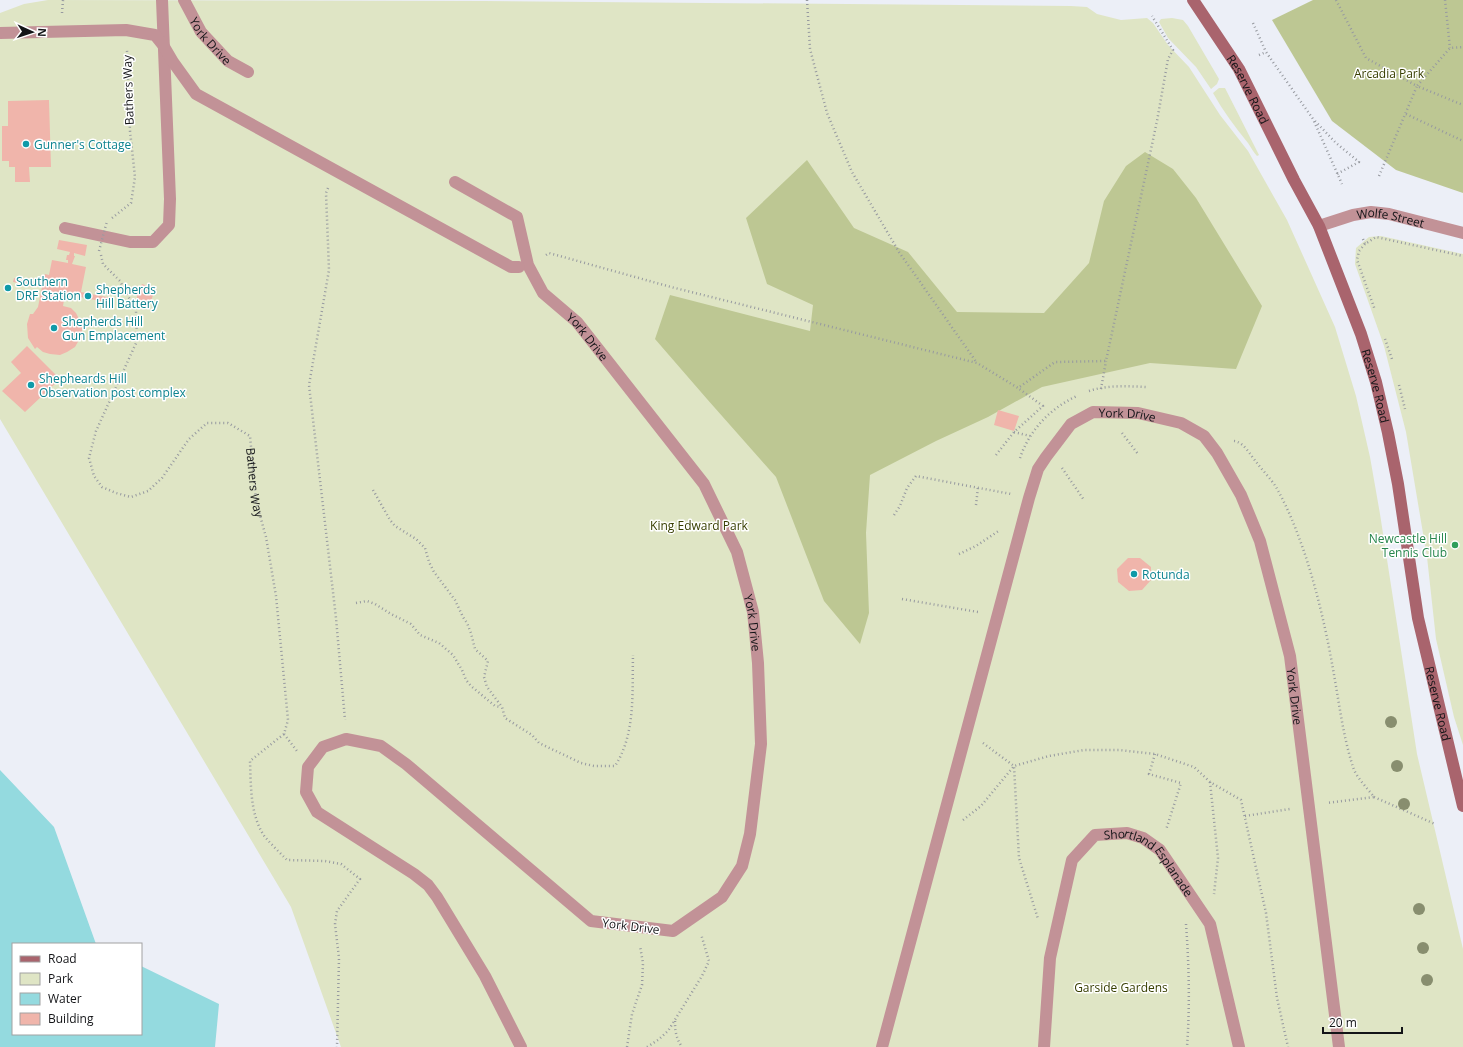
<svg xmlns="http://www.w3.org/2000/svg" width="1463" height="1047" viewBox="0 0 1463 1047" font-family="'Open Sans',sans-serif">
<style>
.green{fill:#dfe5c5}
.forest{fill:#bdc793}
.water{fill:#94dadf}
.building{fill:#f0b5ab}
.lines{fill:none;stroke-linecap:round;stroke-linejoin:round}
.path{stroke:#979aa0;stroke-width:2.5;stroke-dasharray:1 3;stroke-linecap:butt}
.lane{stroke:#c29297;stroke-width:12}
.street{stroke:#c29297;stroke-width:12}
.secondary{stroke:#a9646d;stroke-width:12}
.path-bridge{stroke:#979aa0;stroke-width:2.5;stroke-dasharray:1 3;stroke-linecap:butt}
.tree{fill:#888e6f}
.culture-dot{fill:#0f9aa8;stroke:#fff;stroke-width:1.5}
.leisure-dot{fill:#2e9e5b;stroke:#fff;stroke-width:1.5}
.labels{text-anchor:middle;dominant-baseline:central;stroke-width:3;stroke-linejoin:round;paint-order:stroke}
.street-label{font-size:12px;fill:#131417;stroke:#fff}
.park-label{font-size:12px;fill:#373e00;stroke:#fff}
.culture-label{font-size:12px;fill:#0d838f;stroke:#fff;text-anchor:start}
.leisure-label{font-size:12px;fill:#27864d;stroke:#fff;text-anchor:end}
</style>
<rect width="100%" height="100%" fill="#eceff7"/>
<!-- green -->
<g class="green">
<path d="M 48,0 L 484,1 L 1071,6 L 1087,7 L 1097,14 L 1121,20 L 1147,18 L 1153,23 L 1168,45 L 1189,67 L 1220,115 L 1248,151 L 1287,220 L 1335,327 L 1356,396 L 1370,457 L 1380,514 L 1417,754 L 1463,949 L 1463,1047 L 341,1047 L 291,907 L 0,419 L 0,13 L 24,4 Z"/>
<path d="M 1172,18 L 1183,20 L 1188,26 L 1219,79 L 1217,84 L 1211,89 L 1196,67 L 1168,38 L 1159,22 L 1161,19 Z"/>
<path d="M 1219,88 L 1225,88 L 1259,155 L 1257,156 C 1253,152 1251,147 1248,143 C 1235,127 1223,111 1213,93 Z"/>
<path d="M 1381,236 L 1463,254 L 1463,745 L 1454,717 L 1436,639 L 1427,557 L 1406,432 L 1384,346 L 1355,264 L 1356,248 L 1369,237 Z"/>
</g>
<!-- forest -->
<g class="forest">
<path d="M 1313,0 L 1463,0 L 1463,193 L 1396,170 L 1332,121 L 1272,20 Z"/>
<path d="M 1145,152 L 1173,169 L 1196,198 L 1262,306 L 1236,369 L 1150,363 L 1042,387 L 988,417 L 936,441 L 870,475 L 866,533 L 869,613 L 860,644 L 824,601 L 776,477 L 707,399 L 655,339 L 670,295 L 810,331 L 813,305 L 767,284 L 746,218 L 807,160 L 854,228 L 908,252 L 957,312 L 1044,313 L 1089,263 L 1104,201 L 1126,166 Z"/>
</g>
<!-- water -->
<path class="water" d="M 0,770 L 54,827 L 96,944 L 13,944 L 13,1034 L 141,1034 L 141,966 L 219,1004 L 215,1047 L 0,1047 Z"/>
<!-- building -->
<g class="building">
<path d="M 49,100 L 51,167 L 29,167 L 30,182 L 15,182 L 15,167 L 9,167 L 9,161 L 2,161 L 2,126 L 8,126 L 8,101 Z"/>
<path d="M 59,240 L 87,245 L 85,256 L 74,253 L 74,256 L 75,256 L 72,264 L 86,267 L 81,292 L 111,298 L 110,303 L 65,294 L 63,306 L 71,308 L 76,313 L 82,325 L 82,332 L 79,340 L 75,347 L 67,352 L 60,355 L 50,354 L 43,352 L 37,347 L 35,349 L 28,338 L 27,324 L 30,314 L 33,314 L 38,307 L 42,287 L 13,282 L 14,278 L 43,283 L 45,274 L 49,275 L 52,260 L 68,263 L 68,260 L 66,260 L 67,255 L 69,255 L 70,252 L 57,249 Z"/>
<path d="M 142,284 L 155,289 L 151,301 L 148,303 L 137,299 L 137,296 Z"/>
<path d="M 27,346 L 60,379 L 25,412 L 2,391 L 21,373 L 11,362 Z"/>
<path d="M 998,410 L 1019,416 L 1014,431 L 994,425 Z"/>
<path d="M 1128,558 L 1140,558 L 1151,567 L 1151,580 L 1142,590 L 1129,591 L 1118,582 L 1117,569 Z"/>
</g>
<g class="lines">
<!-- path -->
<g class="path">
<path d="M 807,0 L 810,49 L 827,113 L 852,172 L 899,252 L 977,363"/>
<path d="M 1336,0 L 1366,58 L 1417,86 L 1450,48 L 1463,47"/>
<path d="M 1445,0 L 1450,48"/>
<path d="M 62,13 L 63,0"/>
<path d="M 1253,23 L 1266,52"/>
<path d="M 1259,55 L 1266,52 L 1313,119 L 1342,184"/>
<path d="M 1406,114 L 1463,141"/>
<path d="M 1315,121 L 1336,143 L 1359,162 L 1337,174"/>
<path d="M 1379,176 L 1417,86 L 1463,105"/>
<path d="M 328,188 L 326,193 L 329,270 L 309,385 L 336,618 L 345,720"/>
<path d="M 112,218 L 131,203 L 135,177 L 130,131 L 127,50"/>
<path d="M 1363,239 L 1365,244 L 1376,237 L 1463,256"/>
<path d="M 1365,244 L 1359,251 L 1357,260 L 1375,310"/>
<path id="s1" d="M 101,255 L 103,264 L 120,281 L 136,311 L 137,341 L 96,431 L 89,458 L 94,476 L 102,487 L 116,493 L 131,497 L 148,491 L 162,478 L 189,439 L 207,423 L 228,423 L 250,436 L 256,501 L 266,537 L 276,596 L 288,720 L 284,734 L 250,761 C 251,786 250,816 265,837 C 272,845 280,853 287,860 L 325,861 L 341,864 L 360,879 L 337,911 L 335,924 L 339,958 L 337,1047"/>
<path d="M 546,255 L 549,253 L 671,287 L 977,363 L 1018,388 L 1055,362 L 1106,361 L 1157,121 L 1168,59 L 1173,50 L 1152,16"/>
<path d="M 1385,339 L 1392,359"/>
<path d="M 1399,385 L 1405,409"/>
<path d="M 1101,389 L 1106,361"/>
<path d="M 1089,391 C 1107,385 1127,386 1146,387"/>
<path d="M 1014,432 L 1030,436"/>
<path d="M 1122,433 L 1138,454"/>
<path d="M 1234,441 C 1244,442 1251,456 1257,463 C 1263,471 1271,479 1276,487 C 1305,538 1323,612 1333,669 C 1339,702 1343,736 1353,767 C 1356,777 1368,789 1374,797 L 1327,803"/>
<path d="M 996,455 L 1014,432 L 1043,406 L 1018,388"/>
<path d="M 1020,458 C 1029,431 1050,408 1077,396"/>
<path d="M 1062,468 L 1084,500"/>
<path d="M 373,490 L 390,520 L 395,526 L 416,539 L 425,548 L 429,562 L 434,572 L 455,600 L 463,617 L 467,623 L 471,633 L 475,649 L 488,661 L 484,677 L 487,687 L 502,707 L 505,718 L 532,735 L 539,743 L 581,763 L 594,766 L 615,766 C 636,734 632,691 633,655"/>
<path d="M 976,505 L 978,487"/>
<path d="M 894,515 L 900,506 L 907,488 L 916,476 L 1011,494"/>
<path d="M 959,554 L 976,546 L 1000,530"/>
<path d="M 902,599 L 978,612"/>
<path d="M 356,603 L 367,601 L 375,604 L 391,614 L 411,624 L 420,635 L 439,643 L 453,655 L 462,670 L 466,680 L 471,686 L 495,706 L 501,707"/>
<path d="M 284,734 L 297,751"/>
<path d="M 983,743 L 1014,766 L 1019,858 L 1038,919"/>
<path d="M 1155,754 L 1149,774 L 1181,783 L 1166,830"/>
<path d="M 1210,782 L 1218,858 L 1214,894"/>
<path d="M 1374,797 L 1435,824"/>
<path d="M 1245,816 L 1290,809"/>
<path d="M 963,820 L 981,806 L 1014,766 L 1049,756 L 1084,750 L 1119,750 L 1155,754 L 1194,767 L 1210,782 L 1241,800 L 1266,913 L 1277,998 L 1288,1047"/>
<path d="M 1186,924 C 1189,965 1190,1006 1187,1047"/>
<path d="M 675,1021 C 675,1031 676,1038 682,1047"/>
<path d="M 627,1047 L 632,1014 L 642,985 L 643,963 L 640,946"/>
<path d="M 647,1047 L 658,1040 L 668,1031 L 702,976 L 709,961 L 701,934"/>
</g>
<!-- lane -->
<g class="lane">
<path id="s2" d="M 184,0 L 201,32 L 228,61 L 248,72"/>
<path id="s3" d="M 455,182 L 517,217 L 528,265 L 543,293 L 577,322 L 704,484 L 737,552 L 753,612 L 758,663 L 761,744 L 750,834 L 742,866 L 722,897 L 673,931 L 591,921 L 406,764 L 381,746 L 346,739 L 323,747 L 308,767 L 306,792 L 317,812 L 414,874 L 428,885 L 437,897 L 485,976 L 521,1047"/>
<path d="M 65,228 L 130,242 L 153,242 L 169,225 L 170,199 L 162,0"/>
<path id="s4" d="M 882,1047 L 1029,498 L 1038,469 L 1046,457 L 1071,424 L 1093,412 L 1138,413 L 1181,423 L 1204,436 L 1217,453 L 1241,495 L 1260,541 L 1290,656 L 1339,1047"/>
<path id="s5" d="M 1044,1047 L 1050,958 L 1072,860 L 1095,835 L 1127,833 L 1143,838 L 1160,850 L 1210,924 L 1239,1047"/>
</g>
<!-- street -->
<g class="street">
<path d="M 0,33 L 126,30 L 155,35 L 163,45 L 173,62 L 196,94 L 511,267 L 519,267"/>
<path id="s6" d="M 1319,226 L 1353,215 L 1371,212 L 1389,214 L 1463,233"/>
</g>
<!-- secondary -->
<path class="secondary" id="s7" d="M 1193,0 L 1239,69 L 1294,180 L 1319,226 L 1361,334 L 1376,382 L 1388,433 L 1398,484 L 1418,618 L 1463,806"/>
<!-- path-bridge -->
<path class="path-bridge" d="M 99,251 L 107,221"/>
</g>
<!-- trees -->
<g class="tree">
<circle cx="1391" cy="722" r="6"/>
<circle cx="1397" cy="766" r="6"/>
<circle cx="1404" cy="804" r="6"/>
<circle cx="1419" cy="909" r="6"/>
<circle cx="1423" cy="948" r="6"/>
<circle cx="1427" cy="980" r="6"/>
</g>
<!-- markers -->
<g class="culture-dot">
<circle cx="26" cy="144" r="4"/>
<circle cx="8" cy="288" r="4"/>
<circle cx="88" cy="296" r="4"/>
<circle cx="54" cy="328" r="4"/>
<circle cx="31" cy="385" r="4"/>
<circle cx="1134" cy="574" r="4"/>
</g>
<circle class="leisure-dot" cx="1455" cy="545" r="4"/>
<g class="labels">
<!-- street labels -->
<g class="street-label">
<text stroke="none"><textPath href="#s2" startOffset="49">York Drive</textPath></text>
<text transform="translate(128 90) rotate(-92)">Bathers Way</text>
<text stroke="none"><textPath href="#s7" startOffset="105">Reserve Road</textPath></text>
<text stroke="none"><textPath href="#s6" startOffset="74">Wolfe Street</textPath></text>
<text stroke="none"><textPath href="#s3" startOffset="215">York Drive</textPath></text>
<text stroke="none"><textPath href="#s7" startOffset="429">Reserve Road</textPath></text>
<text stroke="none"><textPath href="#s4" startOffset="714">York Drive</textPath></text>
<text stroke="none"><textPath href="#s1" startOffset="489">Bathers Way</textPath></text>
<text stroke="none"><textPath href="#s3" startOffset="551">York Drive</textPath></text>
<text stroke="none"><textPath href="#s4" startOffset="1074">York Drive</textPath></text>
<text stroke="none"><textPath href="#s7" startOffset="753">Reserve Road</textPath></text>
<text stroke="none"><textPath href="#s5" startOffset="290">Shortland Esplanade</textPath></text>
<text transform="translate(631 926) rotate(7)">York Drive</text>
</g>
<!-- park labels -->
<g class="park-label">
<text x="1389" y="73">Arcadia Park</text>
<text x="699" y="525">King Edward Park</text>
<text x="1121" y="987">Garside Gardens</text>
</g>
<!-- culture labels -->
<g class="culture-label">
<text x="34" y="144">Gunner's Cottage</text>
<text x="16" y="281">Southern<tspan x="16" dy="14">DRF Station</tspan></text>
<text x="96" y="289">Shepherds<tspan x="96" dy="14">Hill Battery</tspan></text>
<text x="62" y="321">Shepherds Hill<tspan x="62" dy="14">Gun Emplacement</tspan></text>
<text x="39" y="378">Shepheards Hill<tspan x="39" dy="14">Observation post complex</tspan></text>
<text x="1142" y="574">Rotunda</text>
</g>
<!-- leisure labels -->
<g class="leisure-label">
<text x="1447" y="538">Newcastle Hill<tspan x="1447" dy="14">Tennis Club</tspan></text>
</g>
</g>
<!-- legend -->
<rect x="12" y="943" width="130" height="92" fill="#ffffff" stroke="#a1a1a2"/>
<rect x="20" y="956" width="20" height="6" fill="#a9646d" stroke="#a1a1a2"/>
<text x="48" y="963" font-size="12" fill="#131417">Road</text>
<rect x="20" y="973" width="20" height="12" fill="#dfe5c5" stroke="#a1a1a2"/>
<text x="48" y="983" font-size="12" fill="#131417">Park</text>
<rect x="20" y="993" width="20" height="12" fill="#94dadf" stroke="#a1a1a2"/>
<text x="48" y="1003" font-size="12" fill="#131417">Water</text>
<rect x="20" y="1013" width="20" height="12" fill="#f0b5ab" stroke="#a1a1a2"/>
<text x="48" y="1023" font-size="12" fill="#131417">Building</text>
<!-- north arrow -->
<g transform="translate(32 32) rotate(93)" stroke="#ffffff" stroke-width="3" paint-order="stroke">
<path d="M0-3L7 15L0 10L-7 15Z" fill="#131417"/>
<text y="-6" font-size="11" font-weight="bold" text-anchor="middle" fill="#131417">N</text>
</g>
<!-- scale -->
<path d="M1323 1027v6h79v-6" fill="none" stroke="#131417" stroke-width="2"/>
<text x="1329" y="1027" font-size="12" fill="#131417" stroke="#ffffff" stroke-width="3" paint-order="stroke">20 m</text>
</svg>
